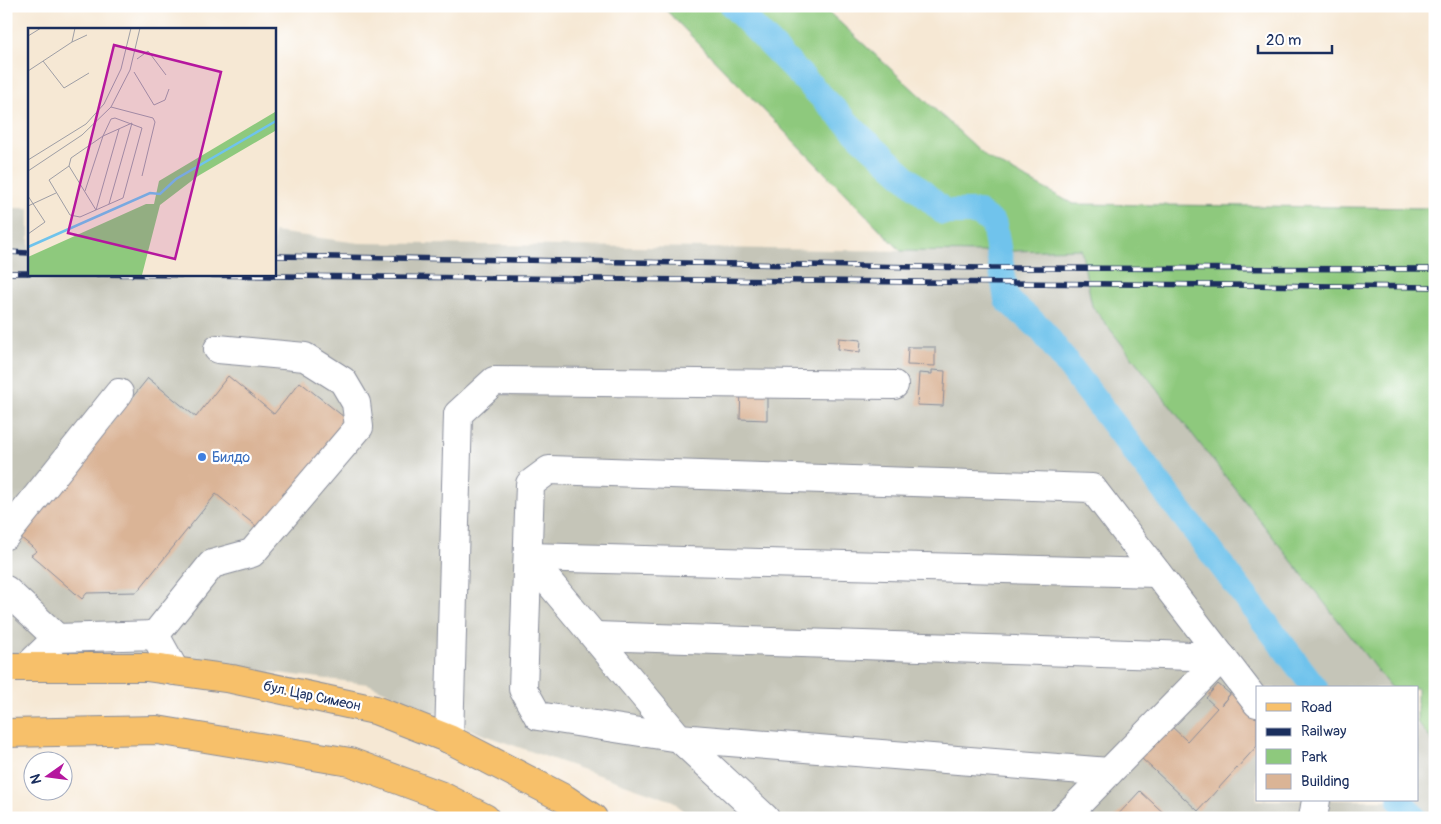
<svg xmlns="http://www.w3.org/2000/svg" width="1441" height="824" viewBox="0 0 1441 824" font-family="Pangolin,sans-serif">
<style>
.industrial{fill:#c5c5b8}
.green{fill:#8ec97d;stroke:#547c6e}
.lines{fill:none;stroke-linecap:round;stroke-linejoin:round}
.canal{stroke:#6fc3ec;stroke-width:26}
.building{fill:#dab496}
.minor-casing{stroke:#888c99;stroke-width:30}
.major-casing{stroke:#888c99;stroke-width:30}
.minor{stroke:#fff;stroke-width:28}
.major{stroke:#f7c06b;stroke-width:28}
.rail-casing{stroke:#1b2f5e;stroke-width:5.5}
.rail{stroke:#fff;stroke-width:4;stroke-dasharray:11;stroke-linecap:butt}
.shop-dot{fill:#3f7fe0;stroke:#fff;stroke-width:2}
.labels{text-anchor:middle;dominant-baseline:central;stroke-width:4.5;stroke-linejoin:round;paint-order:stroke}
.shop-label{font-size:14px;fill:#366cbe;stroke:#fff;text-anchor:start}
.street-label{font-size:14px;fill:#1b2f5e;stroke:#fff}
.inset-river{fill:none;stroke:#6fc3ec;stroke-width:2.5}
.inset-road{fill:none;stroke:#9e9ea5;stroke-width:1}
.view{fill:#b5179e;fill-opacity:0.15;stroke:#b5179e;stroke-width:2.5}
.inset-edge{fill:none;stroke:#1b2f5e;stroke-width:2.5}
</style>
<rect width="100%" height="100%" fill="#fff"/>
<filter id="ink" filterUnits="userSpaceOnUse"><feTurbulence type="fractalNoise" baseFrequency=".02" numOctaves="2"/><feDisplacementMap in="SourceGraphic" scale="10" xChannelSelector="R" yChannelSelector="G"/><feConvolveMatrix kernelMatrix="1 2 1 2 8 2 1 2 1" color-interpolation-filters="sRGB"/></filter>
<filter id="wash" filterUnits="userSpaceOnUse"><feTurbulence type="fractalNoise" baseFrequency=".0096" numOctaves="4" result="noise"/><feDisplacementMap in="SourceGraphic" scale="20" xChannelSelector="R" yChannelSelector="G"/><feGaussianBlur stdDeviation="1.12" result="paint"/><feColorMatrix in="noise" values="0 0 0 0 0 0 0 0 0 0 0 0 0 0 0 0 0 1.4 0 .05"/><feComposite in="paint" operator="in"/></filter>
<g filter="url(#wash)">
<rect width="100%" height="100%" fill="#f6e8d4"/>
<!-- industrial -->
<path class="industrial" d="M 6,208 L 29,208 L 29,274 L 274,274 L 274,232 L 359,243 L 979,252 L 1081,249 L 1092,306 L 1391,688 L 1257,688 L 1257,800 L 1417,800 L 1417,722 L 1435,744 L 1435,818 L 690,818 L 673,801 L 481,734 L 368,684 L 92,650 L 6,655 Z"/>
<!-- green -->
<path class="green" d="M 662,6 L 822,6 L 988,158 L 1073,204 L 1435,208 L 1435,744 L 1417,722 L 1417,688 L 1391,688 L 1092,306 L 1081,249 L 979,252 L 901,251 Z"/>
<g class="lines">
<!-- canal -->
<g class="canal">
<path d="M 733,6 L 860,136 L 944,212 L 977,212 L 994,224 L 1007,300 L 1041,329 L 1315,688"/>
<path d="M 1400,800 L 1414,818"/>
</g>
</g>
<g id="blocks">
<!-- building -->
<g class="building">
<path d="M 839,338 L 861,340 L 860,352 L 838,349 Z"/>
<path d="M 908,347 L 935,347 L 935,366 L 907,365 Z"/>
<path d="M 932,370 L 945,371 L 943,406 L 917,405 L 919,373 L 932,374 Z"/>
<path d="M 228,376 L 274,414 L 300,382 L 349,421 L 261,530 L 216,494 L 137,592 L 87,593 L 82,599 L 31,555 L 37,551 L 20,537 L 148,378 L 196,417 Z"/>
<path d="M 741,388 L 767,388 L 767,420 L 740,419 Z"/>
<path d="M 1218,684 L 1230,694 L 1221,705 L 1232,692 L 1257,715 L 1257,746 L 1198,811 L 1140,757 L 1170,725 L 1187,741 L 1217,708 L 1206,698 Z"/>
<path d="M 1140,791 L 1169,818 L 1115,818 Z"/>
</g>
</g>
</g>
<g filter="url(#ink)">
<use href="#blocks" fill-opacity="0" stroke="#888c99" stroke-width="1"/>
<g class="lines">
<defs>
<g id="minor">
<path d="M 6,535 L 119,393"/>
<path d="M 528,557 L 679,738 L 1109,772"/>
<path d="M 528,557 L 1157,573"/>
<path d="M 6,590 L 57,638"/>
<path d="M 155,635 L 212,564 L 252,553 L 359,427 L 356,403 L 343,381 L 305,357 L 218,349"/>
<path d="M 595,636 L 1222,657"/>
<path d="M 27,667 L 57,638 L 155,635 L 175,671"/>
<path d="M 449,739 L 458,414 L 494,381 L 894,385"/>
<path d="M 765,818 L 679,738 L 538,716 L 523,689 L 530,484 L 549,470 L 1092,488 L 1257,703"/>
<path d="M 1064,818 L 1222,657"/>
<path d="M 1313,818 L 1316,800"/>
</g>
<g id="major">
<path d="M 6,667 L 146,667 L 232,679 L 375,710 L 449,739 L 565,799 L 593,818"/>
<path d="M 6,733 L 157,730 L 350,762 L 442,796 L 485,818"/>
</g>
</defs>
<!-- minor casing -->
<use href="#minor" class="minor-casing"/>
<!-- major casing -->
<use href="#major" class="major-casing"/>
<!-- minor -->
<use href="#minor" class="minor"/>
<!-- major -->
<use href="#major" class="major"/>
<defs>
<g id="rail">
<path d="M 6,252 L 29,253"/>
<path d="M 274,256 L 981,268 L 1435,269"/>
<path d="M 6,273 L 29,273"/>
<path d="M 77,274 L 1435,287"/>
</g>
</defs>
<!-- rail casing -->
<use href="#rail" class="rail-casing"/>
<!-- rail -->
<use href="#rail" class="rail"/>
</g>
</g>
<!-- markers -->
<circle class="shop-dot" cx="202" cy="457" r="5"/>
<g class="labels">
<!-- shop labels -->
<g class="shop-label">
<text x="212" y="457">Билдо</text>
</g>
<!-- street labels -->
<g class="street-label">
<text transform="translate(312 696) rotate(12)">бул. Цар Симеон</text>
</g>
</g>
<!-- overview -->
<g transform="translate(28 28)">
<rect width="248" height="248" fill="#f6e8d4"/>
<path d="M 247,84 L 247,103 L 170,148 L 132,177 L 114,247 L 0,247 L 0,229 L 118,176 L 126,176 L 131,153 Z" fill="#8ec97d"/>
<path class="inset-river" d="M 0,219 L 122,165 L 132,166 L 148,151 L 248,93"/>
<path class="inset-road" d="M 0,8 L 13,0M 44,14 L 59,7M 109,31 L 120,23 L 138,47M 15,33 L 36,60 L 61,45M 0,43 L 44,14 L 47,0M 106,44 L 126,77 L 137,72 L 141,61M 83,79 L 125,90 L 127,94 L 114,148M 87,90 L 114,100 L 95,170 L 52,189 L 42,187 L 21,152 L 41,138 L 43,130 L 75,108 L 83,91 ZM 0,132 L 58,96 L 76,76 L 93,41 L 103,0M 41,138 L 68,182M 0,143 L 54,107 L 83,79 L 102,42 L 112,0M 57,163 L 75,108 L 104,95M 0,168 L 17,194 L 0,206M 81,176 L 104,95M 0,178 L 28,165M 68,182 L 91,101"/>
<path class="view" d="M 86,17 L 193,44 L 147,231 L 40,205 Z"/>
<rect width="248" height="248" class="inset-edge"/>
</g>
<!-- margin -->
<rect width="1441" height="824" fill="none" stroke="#fff" stroke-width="25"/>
<!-- legend -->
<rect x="1256" y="686" width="162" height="115" fill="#ffffff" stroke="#a4acbf"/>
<rect x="1266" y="703" width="25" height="8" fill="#f7c06b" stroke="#a4acbf"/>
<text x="1301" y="712" font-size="15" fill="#1b2f5e">Road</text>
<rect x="1266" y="728" width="25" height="8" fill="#1b2f5e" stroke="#a4acbf"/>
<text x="1301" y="736" font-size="15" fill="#1b2f5e">Railway</text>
<rect x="1266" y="749" width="25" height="15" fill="#8ec97d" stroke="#a4acbf"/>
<text x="1301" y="762" font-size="15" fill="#1b2f5e">Park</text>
<rect x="1266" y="774" width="25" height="15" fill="#dab496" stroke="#a4acbf"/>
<text x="1301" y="786" font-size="15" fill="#1b2f5e">Building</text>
<!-- north arrow -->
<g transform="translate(48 776) rotate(256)"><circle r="24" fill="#ffffff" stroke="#a4acbf"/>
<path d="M0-4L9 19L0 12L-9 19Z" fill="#b5179e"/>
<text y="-8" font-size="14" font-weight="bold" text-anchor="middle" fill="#1b2f5e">N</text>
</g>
<!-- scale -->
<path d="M1258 45v8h74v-8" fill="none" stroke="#1b2f5e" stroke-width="2.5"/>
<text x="1266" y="45" font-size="15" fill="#1b2f5e" stroke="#ffffff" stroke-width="4" paint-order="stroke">20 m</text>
</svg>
